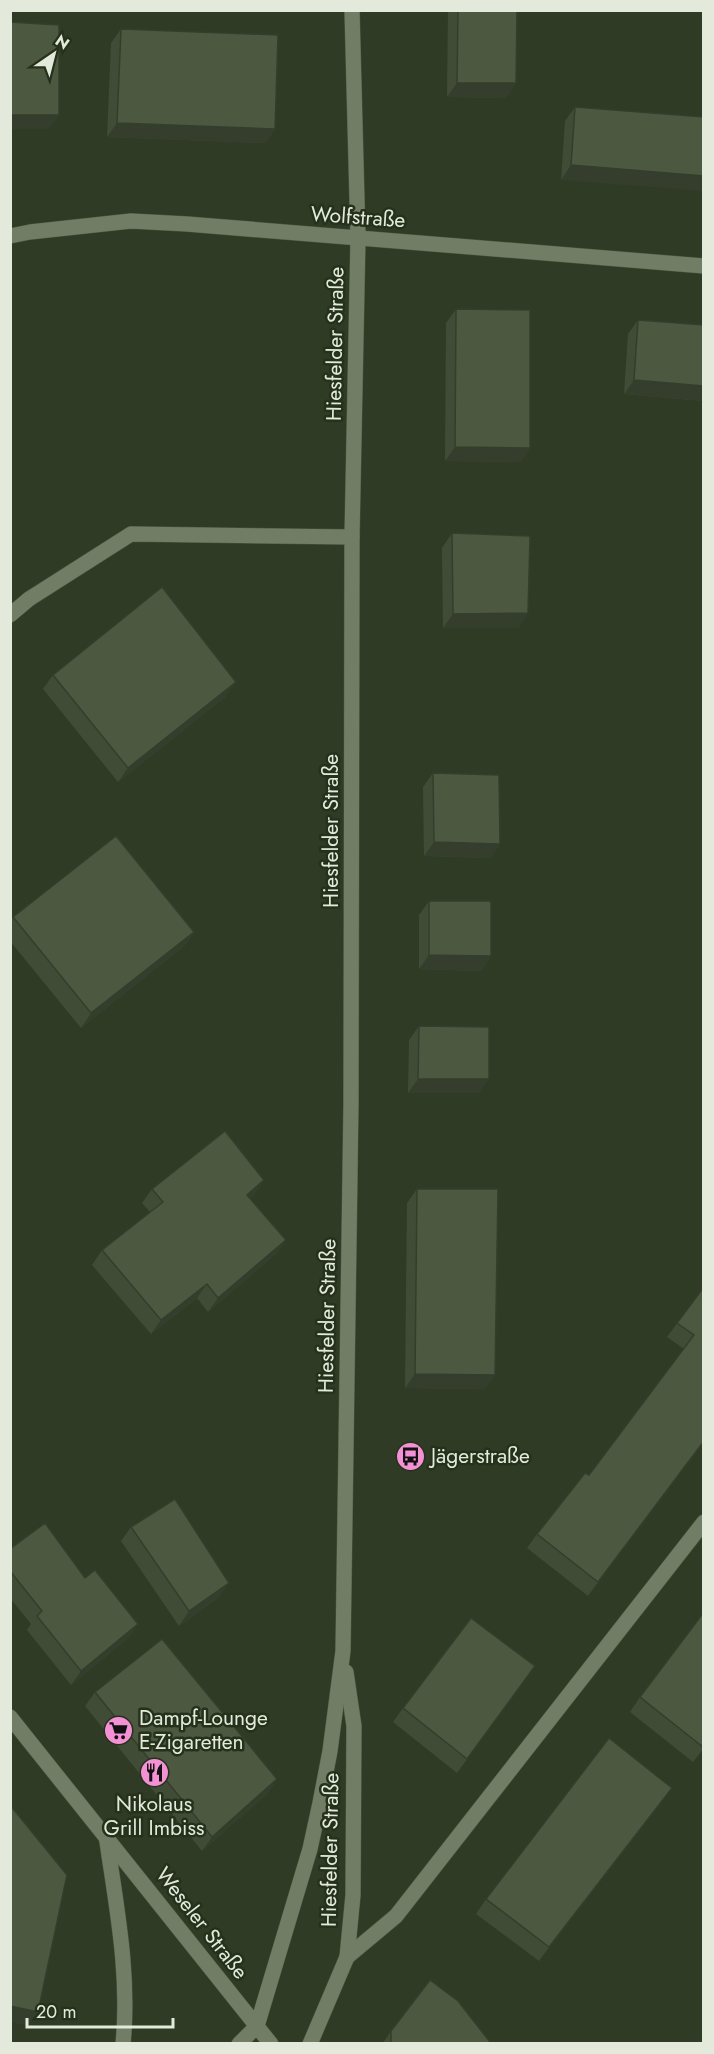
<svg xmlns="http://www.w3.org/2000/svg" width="714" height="2054" viewBox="0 0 714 2054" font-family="Jost,sans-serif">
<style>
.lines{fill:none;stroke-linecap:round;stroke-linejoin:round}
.service-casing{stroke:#4d5643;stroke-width:16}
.minor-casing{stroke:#4d5643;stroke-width:16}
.tertiary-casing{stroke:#4d5643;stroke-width:16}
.secondary-casing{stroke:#4d5643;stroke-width:16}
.service{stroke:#717e65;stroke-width:15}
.minor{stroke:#717e65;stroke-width:15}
.tertiary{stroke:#717e65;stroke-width:15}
.secondary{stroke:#717e65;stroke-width:15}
.wall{fill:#414c37}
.shaded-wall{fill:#353e2d}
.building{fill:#4c5840;stroke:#353e2d;stroke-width:1.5}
.labels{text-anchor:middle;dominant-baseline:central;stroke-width:5;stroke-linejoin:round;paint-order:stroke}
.street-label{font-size:21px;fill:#e3eadc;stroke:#26311b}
.poi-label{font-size:21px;fill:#e3eadc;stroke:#26311b;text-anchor:start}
</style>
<rect width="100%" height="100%" fill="#303b25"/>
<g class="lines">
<defs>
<path id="service" d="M 10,615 L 29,599 L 131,534 L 352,537"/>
<path id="minor" d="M 347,1957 L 396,1916 L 704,1522"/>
<g id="tertiary">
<path d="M 10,236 L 30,232 L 131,221 L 187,224 L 704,266"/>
<path d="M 257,2026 L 310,1849 L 320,1803 L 330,1751 L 343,1651 L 351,1104 L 352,537 L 358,238 L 352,10"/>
<path d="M 310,2044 L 347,1957 L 353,1895 L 354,1726 L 346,1672"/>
</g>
<g id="secondary">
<path d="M 10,1717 L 271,2044"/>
<path d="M 106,1835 C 116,1905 130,1973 123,2044"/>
<path d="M 239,2044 L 257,2026"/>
</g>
</defs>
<!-- service casing -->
<use href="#service" class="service-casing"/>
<!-- minor casing -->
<use href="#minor" class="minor-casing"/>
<!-- tertiary casing -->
<use href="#tertiary" class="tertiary-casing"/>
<!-- secondary casing -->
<use href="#secondary" class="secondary-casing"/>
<!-- service -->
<use href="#service" class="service"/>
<!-- minor -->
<use href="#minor" class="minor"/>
<!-- tertiary -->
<use href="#tertiary" class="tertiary"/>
<!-- secondary -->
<use href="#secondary" class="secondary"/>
</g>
<!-- wall -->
<g class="wall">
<path d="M 448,10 L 517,10 L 506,98 L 447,97 Z"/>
<path d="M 121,29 L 275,129 L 265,143 L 107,137 L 111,43 Z"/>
<path d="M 575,107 L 704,117 L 561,180 L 565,121 Z"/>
<path d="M 456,309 L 530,448 L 520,462 L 445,461 L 446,323 Z"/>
<path d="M 638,320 L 704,325 L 704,401 L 624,394 L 628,334 Z"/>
<path d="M 452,533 L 528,613 L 518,628 L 443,628 L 442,548 Z"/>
<path d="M 53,675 L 226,696 L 118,782 L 43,689 Z"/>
<path d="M 433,773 L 500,844 L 490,858 L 424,856 L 423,787 Z"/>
<path d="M 429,901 L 491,956 L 481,971 L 419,969 L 419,915 Z"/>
<path d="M 13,917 L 194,932 L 184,946 L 81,1028 L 10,941 L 10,921 Z"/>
<path d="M 419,1026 L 479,1093 L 408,1093 L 409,1040 Z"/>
<path d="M 264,1180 L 254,1195 L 250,1198 L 286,1240 L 276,1254 L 208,1312 L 197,1298 L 151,1334 L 92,1265 L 102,1250 L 150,1212 L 142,1203 L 152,1189 Z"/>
<path d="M 417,1189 L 485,1389 L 405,1388 L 407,1203 Z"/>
<path d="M 704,1287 L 704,1442 L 588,1596 L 527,1548 L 537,1534 L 589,1475 L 684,1349 L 667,1337 Z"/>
<path d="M 131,1527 L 219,1597 L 179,1626 L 121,1541 Z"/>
<path d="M 10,1549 L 85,1578 L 138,1624 L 128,1638 L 71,1685 L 27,1630 L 31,1624 L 10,1598 Z"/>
<path d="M 535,1666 L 457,1773 L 393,1722 L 403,1708 Z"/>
<path d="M 95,1692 L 277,1779 L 267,1794 L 202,1851 L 85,1706 Z"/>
<path d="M 640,1697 L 704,1748 L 693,1762 L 630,1712 Z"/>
<path d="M 662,1802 L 539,1961 L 476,1914 L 486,1899 Z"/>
<path d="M 391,2031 L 489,2043 L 383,2043 Z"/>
</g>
<!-- shaded-wall -->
<g class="shaded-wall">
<path d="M 457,83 L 516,83 L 506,98 L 447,97 Z"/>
<path d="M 10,115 L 59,115 L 49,129 L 10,129 Z"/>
<path d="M 117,123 L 275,129 L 265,143 L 107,137 Z"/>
<path d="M 571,165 L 704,176 L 704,191 L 561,180 Z"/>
<path d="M 634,380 L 704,386 L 704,401 L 624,394 Z"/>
<path d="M 455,447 L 530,448 L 520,462 L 445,461 Z"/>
<path d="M 528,613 L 518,628 L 443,628 L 453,614 Z"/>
<path d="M 236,682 L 226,696 L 118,782 L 128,768 Z"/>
<path d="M 434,842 L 500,844 L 490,858 L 424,856 Z"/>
<path d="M 194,932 L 184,946 L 81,1028 L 91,1013 Z"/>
<path d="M 429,955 L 491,956 L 481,971 L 419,969 Z"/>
<path d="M 418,1079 L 489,1079 L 479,1093 L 408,1093 Z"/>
<path d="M 264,1180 L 254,1195 L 237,1209 L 247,1195 Z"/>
<path d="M 286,1240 L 276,1254 L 208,1312 L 218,1298 Z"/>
<path d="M 207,1284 L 197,1298 L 151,1334 L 161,1320 Z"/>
<path d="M 415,1374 L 495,1375 L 485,1389 L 405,1388 Z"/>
<path d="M 704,1441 L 704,1442 L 588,1596 L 598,1582 Z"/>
<path d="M 229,1583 L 219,1597 L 179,1626 L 189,1611 Z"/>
<path d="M 138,1624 L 128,1638 L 71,1685 L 81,1671 Z"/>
<path d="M 277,1779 L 267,1794 L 202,1851 L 212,1837 Z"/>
<path d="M 672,1788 L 662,1802 L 539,1961 L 549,1947 Z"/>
<path d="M 10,2006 L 38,2012 L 28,2026 L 10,2022 Z"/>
</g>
<!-- building -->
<g class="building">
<path d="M 458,10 L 517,10 L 516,83 L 457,83 Z"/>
<path d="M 10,22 L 59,25 L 59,115 L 10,115 Z"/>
<path d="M 121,29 L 278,35 L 275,129 L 117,123 Z"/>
<path d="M 575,107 L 704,117 L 704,176 L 571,165 Z"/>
<path d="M 456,309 L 530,310 L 530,448 L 455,447 Z"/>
<path d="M 638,320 L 704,325 L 704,386 L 634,380 Z"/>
<path d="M 452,533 L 530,536 L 528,613 L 453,614 Z"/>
<path d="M 162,587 L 236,682 L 128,768 L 53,675 Z"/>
<path d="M 433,773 L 499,775 L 500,844 L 434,842 Z"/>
<path d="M 116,836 L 194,932 L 91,1013 L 13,917 Z"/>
<path d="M 429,901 L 491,901 L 491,956 L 429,955 Z"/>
<path d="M 419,1026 L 489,1027 L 489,1079 L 418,1079 Z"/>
<path d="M 225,1131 L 264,1180 L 247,1195 L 286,1240 L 218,1298 L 207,1284 L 161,1320 L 102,1250 L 163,1202 L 152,1189 Z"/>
<path d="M 417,1189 L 498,1189 L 495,1375 L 415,1374 Z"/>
<path d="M 704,1287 L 704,1441 L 598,1582 L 537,1534 L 585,1473 L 589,1475 L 694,1335 L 677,1323 Z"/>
<path d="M 175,1499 L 229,1583 L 189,1611 L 131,1527 Z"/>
<path d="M 45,1523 L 85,1578 L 95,1570 L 138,1624 L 81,1671 L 37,1616 L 42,1611 L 10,1571 L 10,1549 Z"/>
<path d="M 704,1612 L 704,1747 L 703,1747 L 640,1697 Z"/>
<path d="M 471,1618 L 535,1666 L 467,1759 L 403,1708 Z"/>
<path d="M 162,1639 L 277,1779 L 212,1837 L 95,1692 Z"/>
<path d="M 609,1738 L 672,1788 L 549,1947 L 486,1899 Z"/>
<path d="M 10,1805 L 67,1875 L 38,2012 L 10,2006 Z"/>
<path d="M 430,1980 L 458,2001 L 490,2042 L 488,2043 L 391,2043 L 391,2031 Z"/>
</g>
<!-- icons -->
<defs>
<symbol id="bus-disc" viewBox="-11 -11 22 22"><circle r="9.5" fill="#f491d4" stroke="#26311b"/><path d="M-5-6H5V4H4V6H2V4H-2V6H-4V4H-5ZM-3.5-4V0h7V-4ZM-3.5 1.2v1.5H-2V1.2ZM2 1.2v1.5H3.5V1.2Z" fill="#111"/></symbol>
<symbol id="supermarket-disc" viewBox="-11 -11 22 22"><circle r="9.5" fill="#f491d4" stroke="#26311b"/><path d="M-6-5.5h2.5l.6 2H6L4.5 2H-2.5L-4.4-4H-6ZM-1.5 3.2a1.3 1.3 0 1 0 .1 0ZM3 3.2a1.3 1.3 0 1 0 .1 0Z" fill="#111"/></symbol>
<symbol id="restaurant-disc" viewBox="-11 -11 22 22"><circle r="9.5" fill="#f491d4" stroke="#26311b"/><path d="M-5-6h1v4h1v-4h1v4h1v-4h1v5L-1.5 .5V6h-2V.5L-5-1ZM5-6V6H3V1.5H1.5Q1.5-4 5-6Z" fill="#111"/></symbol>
</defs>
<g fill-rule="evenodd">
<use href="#bus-disc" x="394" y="1440" width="33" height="33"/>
<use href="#supermarket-disc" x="102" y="1714" width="33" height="33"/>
<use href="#restaurant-disc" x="138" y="1756" width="33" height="33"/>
</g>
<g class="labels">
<!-- street labels -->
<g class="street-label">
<text transform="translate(358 217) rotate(4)">Wolfstraße</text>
<text transform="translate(335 344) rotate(-89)">Hiesfelder Straße</text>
<text transform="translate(331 831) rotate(-90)">Hiesfelder Straße</text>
<text transform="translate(327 1316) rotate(-89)">Hiesfelder Straße</text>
<text transform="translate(330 1850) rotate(-89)">Hiesfelder Straße</text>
<text transform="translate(202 1923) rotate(52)">Weseler Straße</text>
</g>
<!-- poi labels -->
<g class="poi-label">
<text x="431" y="1456">Jägerstraße</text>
<text x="139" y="1718">Dampf-Lounge<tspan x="139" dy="24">E-Zigaretten</tspan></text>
<text x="154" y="1804" text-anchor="middle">Nikolaus<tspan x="154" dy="24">Grill Imbiss</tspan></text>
</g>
</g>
<!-- border -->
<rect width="714" height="2054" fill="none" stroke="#e3eadc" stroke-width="24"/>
<!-- north arrow -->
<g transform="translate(54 54) rotate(35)" stroke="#26311b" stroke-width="4.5" paint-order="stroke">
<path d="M0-4.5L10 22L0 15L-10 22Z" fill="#e3eadc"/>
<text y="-9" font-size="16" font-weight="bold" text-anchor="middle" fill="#e3eadc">N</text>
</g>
<!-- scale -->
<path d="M27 2018v9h146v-9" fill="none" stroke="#e3eadc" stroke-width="3"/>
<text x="36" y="2018" font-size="18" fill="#e3eadc" stroke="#26311b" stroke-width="4.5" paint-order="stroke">20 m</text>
</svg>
